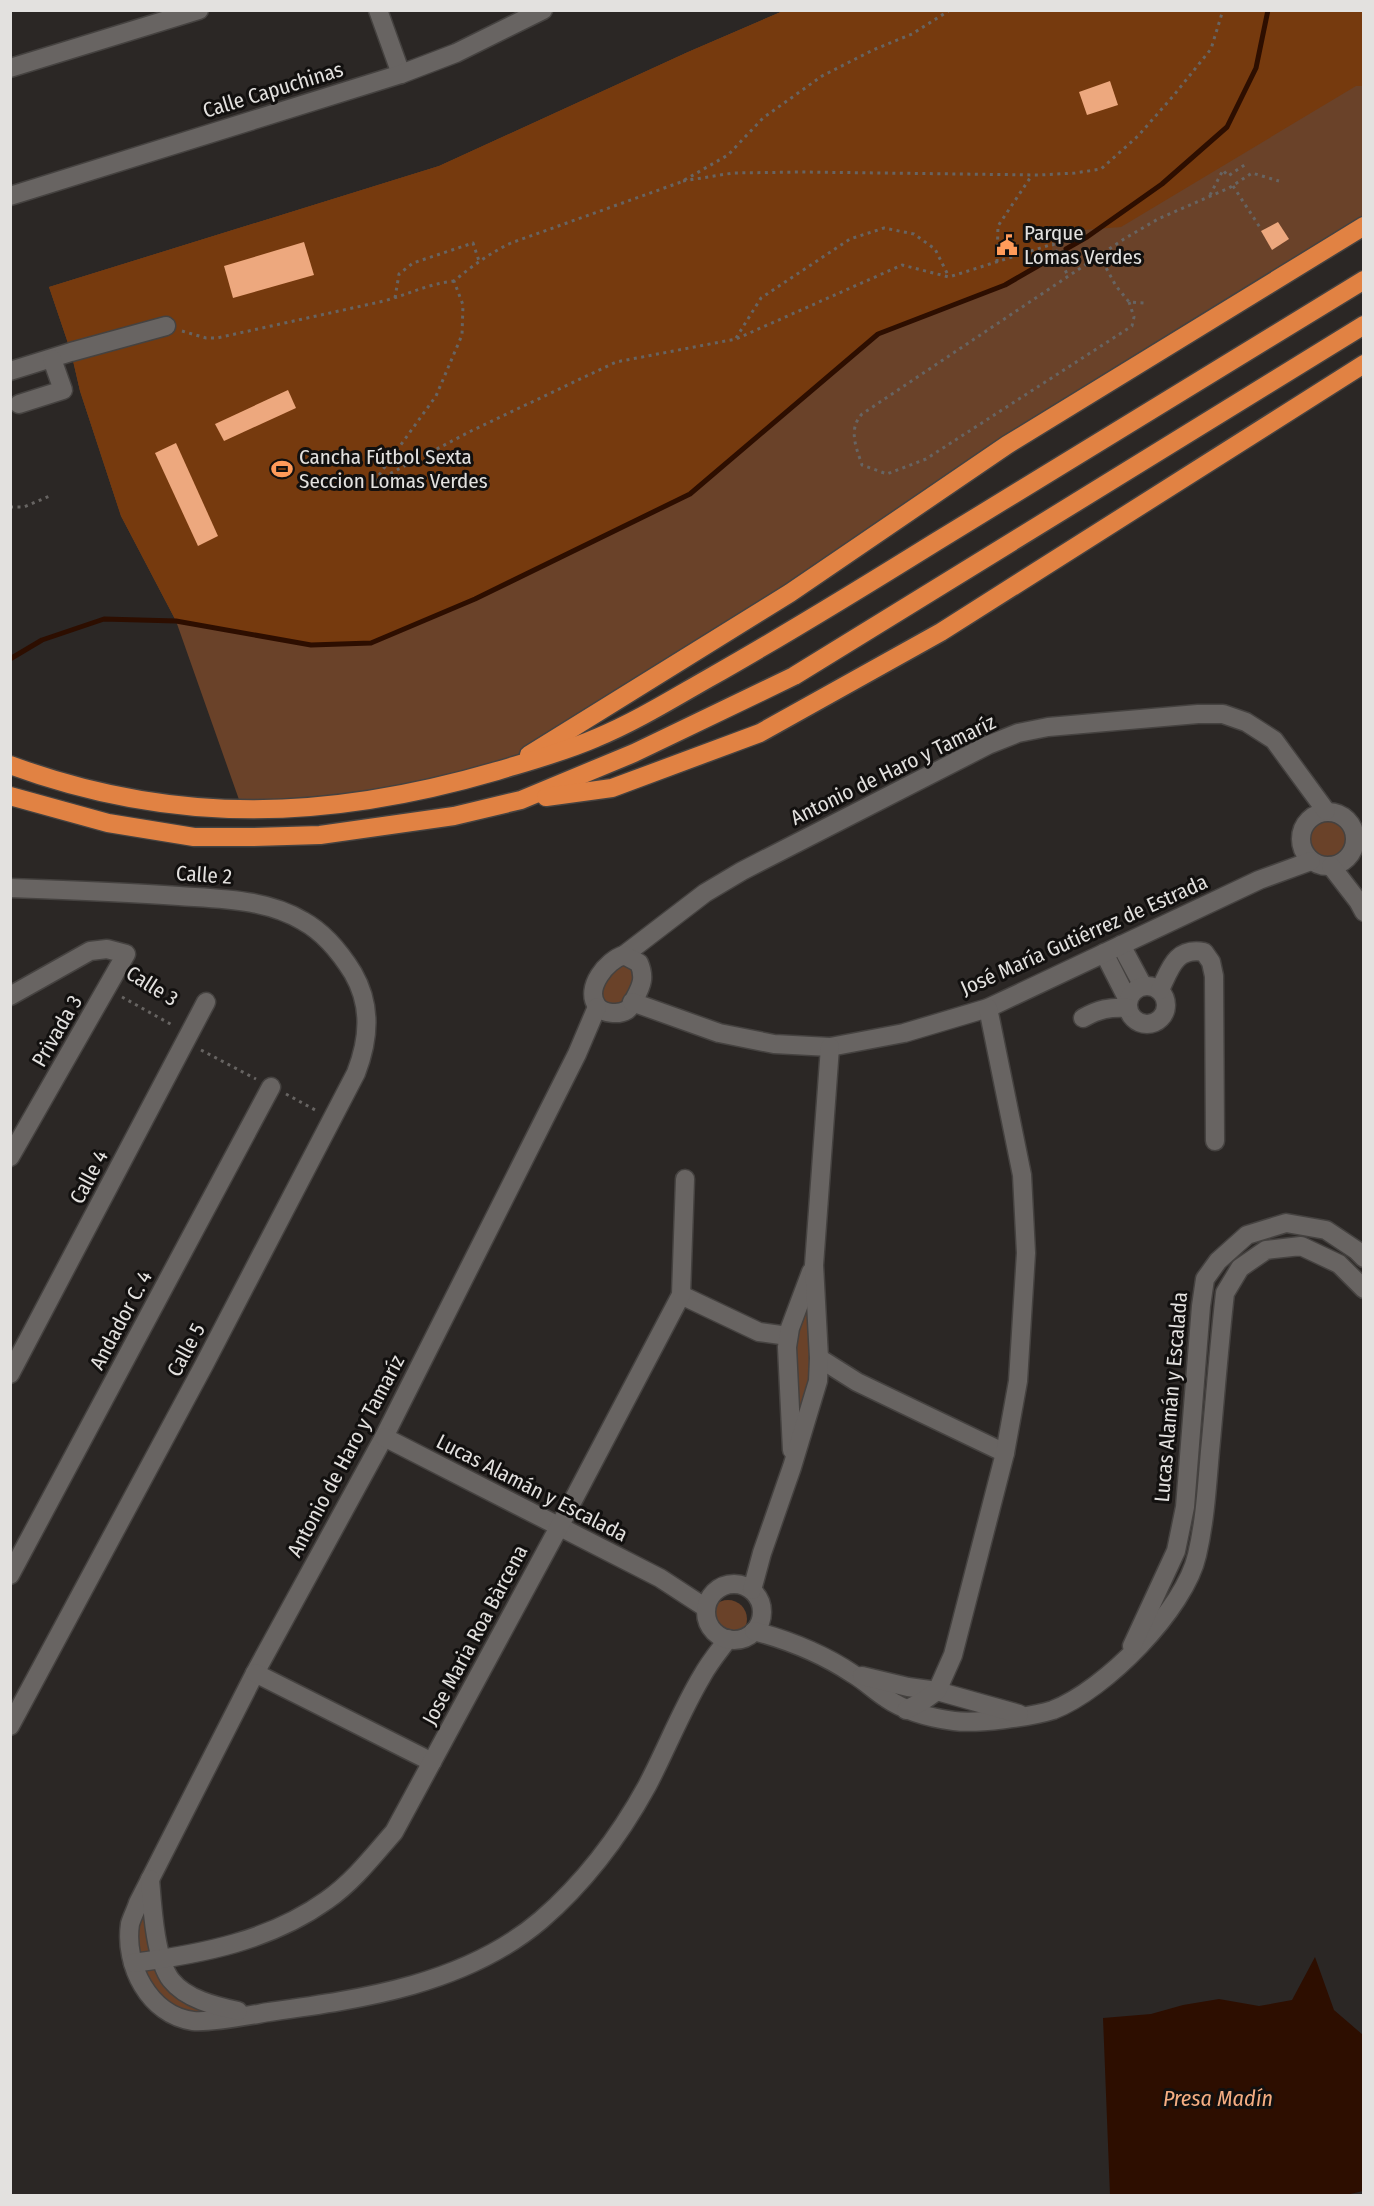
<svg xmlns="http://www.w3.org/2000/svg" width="1374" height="2206" viewBox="0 0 1374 2206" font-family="'Fira Sans Condensed',sans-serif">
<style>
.green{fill:#6a4229}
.forest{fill:#763a0e}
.water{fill:#2d0e00}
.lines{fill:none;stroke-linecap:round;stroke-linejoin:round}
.stream{stroke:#2d0e00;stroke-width:5}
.building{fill:#eda87e}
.minor-casing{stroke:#454240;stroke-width:21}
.highway-casing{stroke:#454240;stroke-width:21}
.path{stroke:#676462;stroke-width:3;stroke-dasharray:3 4.5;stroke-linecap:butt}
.minor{stroke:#686462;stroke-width:18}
.highway{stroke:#e18243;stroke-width:18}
.labels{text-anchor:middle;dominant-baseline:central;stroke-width:6;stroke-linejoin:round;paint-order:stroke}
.street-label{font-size:21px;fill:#e3e1df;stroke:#12100f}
.poi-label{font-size:21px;fill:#e3e1df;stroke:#12100f;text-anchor:start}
.water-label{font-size:22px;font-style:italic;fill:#f6ae82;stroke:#12100f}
</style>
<rect width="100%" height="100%" fill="#2b2725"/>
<!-- green -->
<g class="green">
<path d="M 783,11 L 1363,11 L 1363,224 L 511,767 L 448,785 L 243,811 L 176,621 L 121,516 L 80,391 L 71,352 L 49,287 L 439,166 L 688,52 Z"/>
<circle cx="1327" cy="838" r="27"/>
<path d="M 639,963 L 629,1009 L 609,1013 L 595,985 L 607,964 Z"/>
<path d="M 814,1265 L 819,1358 L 792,1467 L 787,1361 Z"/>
<circle cx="728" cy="1619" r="19"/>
<path d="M 150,1877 L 170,1979 L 253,2015 L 175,2015 L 133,1963 L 138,1903 Z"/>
</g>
<!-- forest -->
<path class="forest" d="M 783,11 L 1363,11 L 1363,86 L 1356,86 L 1121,227 L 1070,231 L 1053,244 L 1050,259 L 1005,285 L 878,335 L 690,494 L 475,599 L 371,643 L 311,645 L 176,621 L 121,516 L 80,391 L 71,352 L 49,287 L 439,166 L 688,52 Z"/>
<!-- water -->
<path class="water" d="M 1315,1957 L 1334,2010 L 1363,2035 L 1363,2191 L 1342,2196 L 1110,2195 L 1103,2018 L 1151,2014 L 1183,2005 L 1219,1999 L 1259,2006 L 1292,2000 Z"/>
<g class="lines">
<!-- stream -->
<g class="stream">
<path d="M 1066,249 L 1087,237 L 1162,184 L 1227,127 L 1256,68 L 1268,10"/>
<path d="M 10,659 L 42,640 L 104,619 L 176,621 L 311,645 L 371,643 L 475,599 L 690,494 L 878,334 L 1005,285 L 1050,259"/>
</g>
</g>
<!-- building -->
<g class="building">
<path d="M 1110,81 L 1118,105 L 1087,115 L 1079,92 Z"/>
<path d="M 1278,222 L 1289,239 L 1272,250 L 1261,231 Z"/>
<path d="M 304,242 L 314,275 L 233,298 L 224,266 Z"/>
<path d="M 288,390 L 296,408 L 224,441 L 215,424 Z"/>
<path d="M 176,443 L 218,536 L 198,546 L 155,453 Z"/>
</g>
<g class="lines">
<defs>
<g id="minor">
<path d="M 378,10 L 401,74"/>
<path d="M 10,68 L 199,10"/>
<path d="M 10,196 L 401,74 L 456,53 L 543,10"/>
<path d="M 10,371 L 71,352 L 166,326"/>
<path d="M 19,404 L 63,390 L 52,359"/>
<circle cx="1328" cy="839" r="27"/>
<path d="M 1331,866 L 1358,901 L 1364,912"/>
<path d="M 10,888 C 67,890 123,892 179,896 C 221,899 266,899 303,921 C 325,933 340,952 353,973 C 372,1006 369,1039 356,1073 L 204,1365 L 10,1726"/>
<path d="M 1121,945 L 1143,986"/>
<path d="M 1104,953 L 1128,1000"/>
<path d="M 624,955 L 705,893 L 742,871 L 988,745 L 1018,733 L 1048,727 L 1198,714 L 1223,714 L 1246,722 L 1274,740 L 1326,811"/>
<path d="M 624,955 L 639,963 C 645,977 642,985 635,998 C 633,1002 631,1007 627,1010 C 619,1015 603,1014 597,1006 C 584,988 607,960 624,955 Z"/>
<circle cx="1147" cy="1005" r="19"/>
<path d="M 1160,990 C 1170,969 1175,947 1204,952 L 1211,962 L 1214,976 L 1215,1141"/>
<path d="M 10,996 L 90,951 L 107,949 L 126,954 L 10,1157"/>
<path d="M 632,1002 L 719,1033 L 774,1044 L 830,1047 L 904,1033 L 988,1008 L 1259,880 L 1311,861"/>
<path d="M 597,1007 L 577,1054 L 384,1437 L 255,1673 L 138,1903 C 136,1910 132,1917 130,1924 C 124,1965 149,2015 193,2021 C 210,2023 251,2015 269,2012 C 363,1999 466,1984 541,1920 C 585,1882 619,1837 647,1786 C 666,1750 681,1711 702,1676 C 709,1663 719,1651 728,1639"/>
<path d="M 1083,1018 C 1099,1009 1109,1007 1128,1008"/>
<path d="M 681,1295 L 759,1332 L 788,1336"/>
<path d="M 819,1358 L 857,1382 L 1005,1453"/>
<path d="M 10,1374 L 206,1002"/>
<path d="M 384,1437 L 660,1578 L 706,1608"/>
<path d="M 792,1450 L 787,1347 L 790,1328 L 811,1272"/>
<path d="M 10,1575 L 271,1087"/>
<circle cx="734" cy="1612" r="28"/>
<path d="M 752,1590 L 762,1553 L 792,1467 L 818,1381 L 819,1358 L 814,1265 L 830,1047"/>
<path d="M 754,1631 C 788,1640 823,1654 853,1674 C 865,1681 875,1691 886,1698 C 905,1711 931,1718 954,1721 C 977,1724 1031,1717 1053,1710 C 1105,1690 1185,1609 1197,1555 C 1205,1521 1207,1486 1210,1451 C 1215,1399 1219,1346 1225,1293 L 1240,1268 L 1266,1250 L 1301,1246 L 1339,1264 L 1364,1289"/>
<path d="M 1132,1646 L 1176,1551 L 1185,1507 L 1201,1306 L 1205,1279 L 1218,1261 L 1247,1235 L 1286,1223 L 1326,1230 L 1356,1250 L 1364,1258"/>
<path d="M 255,1673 L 432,1762"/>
<path d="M 862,1676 L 908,1687 L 937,1691 L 1019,1714"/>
<path d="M 906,1710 L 923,1701 L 937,1691 L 953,1655 L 1005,1453 L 1018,1381 L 1026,1253 L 1022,1175 L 988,1008"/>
<path d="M 150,1879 C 152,1904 155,1960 171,1980 C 186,1999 215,2006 238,2011"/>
<path d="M 133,1963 C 201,1954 270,1941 327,1900 C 353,1882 373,1856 394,1832 L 559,1527 L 681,1295 L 685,1179"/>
</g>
<g id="highway">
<path d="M 529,755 L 790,593 L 1007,445 L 1364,226"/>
<path d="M 10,765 C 176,826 329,820 497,771 C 530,761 564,752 596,738 C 635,722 672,699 709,678 C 785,635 860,589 934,543 C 1077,456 1220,368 1364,280"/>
<path d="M 10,796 L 108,823 L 194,837 L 252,837 L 320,835 L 454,816 L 521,800 L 634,753 L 794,676 L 1364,325"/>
<path d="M 546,797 L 612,788 L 760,733 L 941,632 L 1364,364"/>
</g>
</defs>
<!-- minor casing -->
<use href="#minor" class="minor-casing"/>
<!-- highway casing -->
<use href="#highway" class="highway-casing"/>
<!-- path -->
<g class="path">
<path d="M 950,10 L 912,34 L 873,50 L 822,76 L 763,118 L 728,155 L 681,182 L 511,243 C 490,253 472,266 454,281 L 463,305 L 462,335 L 436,396 L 374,482 L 471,431 L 616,362 L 736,339 L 902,265 L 949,277 L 1053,244 L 1068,276"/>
<path d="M 683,181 L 733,173 L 802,172 L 1039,175 L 1075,173 L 1101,169 L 1138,136 L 1174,95 L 1211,49 L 1223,10"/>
<path d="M 1233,186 L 1261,229"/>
<path d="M 1210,195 L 1223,170 L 1228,176 L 1246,164"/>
<path d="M 1099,255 L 1116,286 L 1129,302 L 1144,303"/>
<path d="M 997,262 L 998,226 L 1032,175"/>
<path d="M 395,298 L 399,274 L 413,263 L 473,243 L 479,261"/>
<path d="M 1129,302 L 1134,317 L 1132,326 L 926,459 L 887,474 L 862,465 C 856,447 848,429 862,414 L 1124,239 L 1158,219 L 1229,188 L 1252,173 L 1279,181"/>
<path d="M 182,331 L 206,338 L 217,338 L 384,301 C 409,294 428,284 454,281"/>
<path d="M 736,338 L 761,298 L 850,239 L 884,228 L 914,234 L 935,249 L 949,277"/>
<path d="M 10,507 L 24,507 L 52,495"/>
<path d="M 122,997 L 174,1026"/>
<path d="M 201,1050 L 256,1079"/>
<path d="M 286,1094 L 317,1111"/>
</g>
<!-- minor -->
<use href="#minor" class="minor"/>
<!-- highway -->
<use href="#highway" class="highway"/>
</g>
<!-- icons -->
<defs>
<symbol id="civic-bare" viewBox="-9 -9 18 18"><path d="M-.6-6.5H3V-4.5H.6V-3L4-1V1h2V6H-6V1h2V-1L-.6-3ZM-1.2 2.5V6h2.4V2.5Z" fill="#ff9b5a" stroke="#12100f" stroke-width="2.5" paint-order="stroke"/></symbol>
<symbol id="stadium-bare" viewBox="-9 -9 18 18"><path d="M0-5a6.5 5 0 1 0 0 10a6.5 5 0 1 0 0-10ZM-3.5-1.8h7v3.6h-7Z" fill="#ff9b5a" stroke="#12100f" stroke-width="2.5" paint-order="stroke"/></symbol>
</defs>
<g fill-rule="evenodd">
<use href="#civic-bare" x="992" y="230" width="30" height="30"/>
<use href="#stadium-bare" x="267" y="454" width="30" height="30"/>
</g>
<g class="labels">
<!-- street labels -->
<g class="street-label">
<text transform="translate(273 90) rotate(-17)">Calle Capuchinas</text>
<text transform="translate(893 770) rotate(-26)">Antonio de Haro y Tamaríz</text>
<text transform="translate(204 875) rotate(4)">Calle 2</text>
<text transform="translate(1084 935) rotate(-24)">José María Gutiérrez de Estrada</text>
<text transform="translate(152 986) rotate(32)">Calle 3</text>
<text transform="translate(57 1031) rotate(-60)">Privada 3</text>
<text transform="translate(89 1177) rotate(-62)">Calle 4</text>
<text transform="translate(121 1320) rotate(-62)">Andador C. 4</text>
<text transform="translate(186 1350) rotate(-62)">Calle 5</text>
<text transform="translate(1171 1397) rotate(-85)">Lucas Alamán y Escalada</text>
<text transform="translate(346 1456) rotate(-62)">Antonio de Haro y Tamaríz</text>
<text transform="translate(532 1488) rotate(27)">Lucas Alamán y Escalada</text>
<text transform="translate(475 1635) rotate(-62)">Jose Maria Roa Bàrcena</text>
</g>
<!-- poi labels -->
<g class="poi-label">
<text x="1024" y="233">Parque<tspan x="1024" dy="24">Lomas Verdes</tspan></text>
<text x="299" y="457">Cancha Fútbol Sexta<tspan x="299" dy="24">Seccion Lomas Verdes</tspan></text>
</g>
<!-- water labels -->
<g class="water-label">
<text x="1218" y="2098">Presa Madín</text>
</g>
</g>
<!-- border -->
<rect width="1374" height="2206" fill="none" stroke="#e3e1df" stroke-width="24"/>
</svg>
